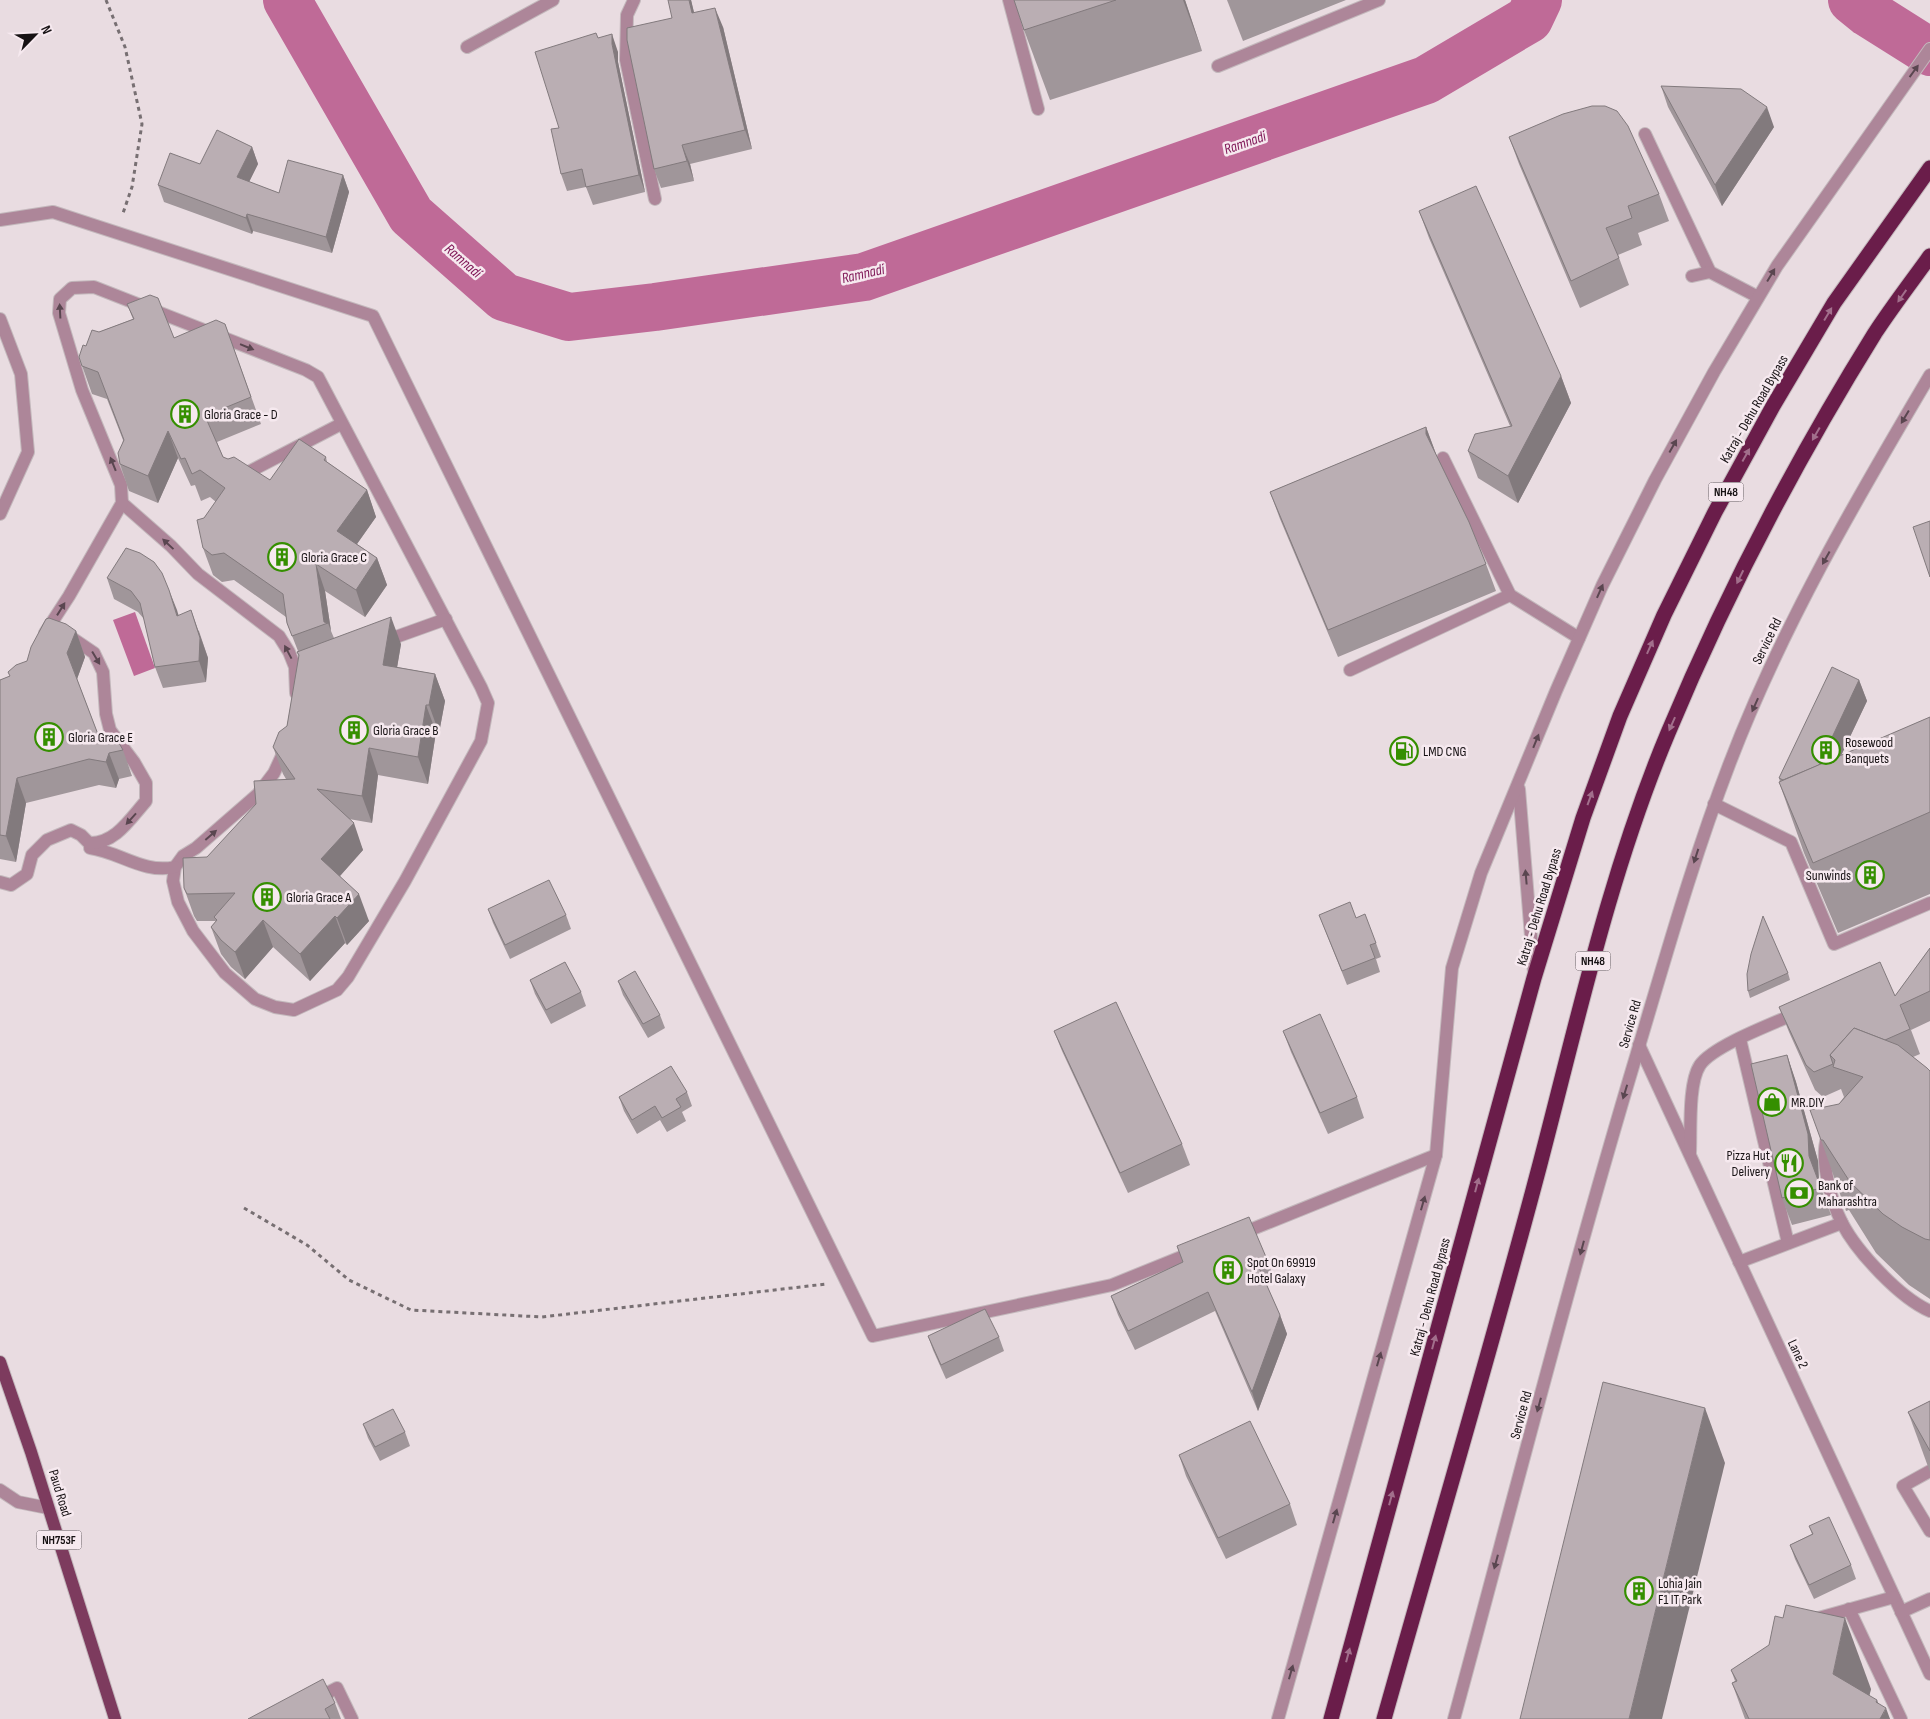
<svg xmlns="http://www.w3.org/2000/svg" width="1930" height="1719" viewBox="0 0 1930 1719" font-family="'Sofia Sans Condensed',sans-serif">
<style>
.water{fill:#bf6a97}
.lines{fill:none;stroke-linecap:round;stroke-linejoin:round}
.river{stroke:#bf6a97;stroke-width:48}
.minor-casing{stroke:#c3b8bc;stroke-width:14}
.major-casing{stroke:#c3b8bc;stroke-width:14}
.highway-casing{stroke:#c3b8bc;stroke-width:17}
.path{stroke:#776f72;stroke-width:3;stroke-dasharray:4 4;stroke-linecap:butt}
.minor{stroke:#ad8699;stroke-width:12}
.major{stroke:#7d3b5e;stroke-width:12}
.highway{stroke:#6a1d4a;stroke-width:15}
.wall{fill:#a0969a}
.shaded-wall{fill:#827a7d}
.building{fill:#baaeb3;stroke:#827a7d}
.oneway{fill:#5a4650}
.oneway2{fill:#a26f8c}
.labels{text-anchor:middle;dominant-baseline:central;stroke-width:5;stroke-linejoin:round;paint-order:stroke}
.shield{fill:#f6e9ef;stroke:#5a5256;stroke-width:1}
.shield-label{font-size:12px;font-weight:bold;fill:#171214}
.street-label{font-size:14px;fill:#171214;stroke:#f6e9ef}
.poi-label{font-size:14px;fill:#171214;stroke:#f6e9ef;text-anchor:start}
.water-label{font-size:15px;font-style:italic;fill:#801958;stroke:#f6e9ef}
</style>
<rect width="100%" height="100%" fill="#e9dce1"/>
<!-- water -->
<path class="water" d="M 135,612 L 155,668 L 134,676 L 113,620 Z"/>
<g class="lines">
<!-- river -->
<g class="river">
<path d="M 287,0 L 411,215 L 504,297 L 569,317 L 655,307 L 864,277 L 1426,80 L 1529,19 L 1538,0"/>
<path d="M 1852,0 L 1868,13 L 1930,52"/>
</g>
<defs>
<g id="minor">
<path d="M 634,0 L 627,15 L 626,60 L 655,199"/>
<path d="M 1009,0 L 1038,109"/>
<path d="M 467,47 L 553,0"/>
<path d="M 1218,66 L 1379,0"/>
<path d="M 1645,134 L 1710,272"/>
<path d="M 0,220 L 53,212 L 373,316 L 873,1336 L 1112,1285 L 1196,1251"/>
<path d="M 1692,276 L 1710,272 L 1758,297"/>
<path d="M 0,319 L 21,374 L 28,452 L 0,514"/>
<path d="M 1443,458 L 1510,595 L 1579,638"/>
<path d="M 239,477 L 341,424"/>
<path d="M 122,503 L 171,546 L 198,574 L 279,636 L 289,652 L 295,667 L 296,693"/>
<path d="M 45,633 L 69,596 L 122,503 L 121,485 L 82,390 L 59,313 L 60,299 L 72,288 L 94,287 L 306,370 L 318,377 L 481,687 L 488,703 L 481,741 L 405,881 L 348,977 L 337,990 L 294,1010 L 275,1007 L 255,999 L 225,973 L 193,931 L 178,902 L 173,881 L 175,867 L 183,856 L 196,848 L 258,794 L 274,773 L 286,747"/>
<path d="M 382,642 L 446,619"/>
<path d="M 1350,670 L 1510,595"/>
<path d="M 1519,789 L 1534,973"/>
<path d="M 1714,804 L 1791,842 L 1834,944 L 1930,903"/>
<path d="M 90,848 C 120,852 143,874 175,867"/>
<path d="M 0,882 L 11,885 L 27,874 L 32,855 L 47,840 L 71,830 L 81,835 L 89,843 C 115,844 130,819 146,801 L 146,783 L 134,762 L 110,730 L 106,714 L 103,672 L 94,653 L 66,634"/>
<path d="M 1740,1039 L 1788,1243"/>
<path d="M 1639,1045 L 1930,1674"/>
<path d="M 1827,1138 C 1820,1161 1831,1201 1842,1223 C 1857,1252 1900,1298 1930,1311"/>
<path d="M 1690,1153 C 1691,1131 1688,1083 1700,1065 C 1714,1045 1775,1023 1799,1012"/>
<path d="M 1240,1234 L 1436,1155"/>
<path d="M 1739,1262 L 1842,1223"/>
<path d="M 1930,1471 L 1903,1486 L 1930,1531"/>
<path d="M 0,1490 L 18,1502 L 48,1508"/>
<path d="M 1849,1609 L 1901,1719"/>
<path d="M 1901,1612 L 1930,1599"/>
<path d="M 1815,1619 L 1894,1597"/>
<path d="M 316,1699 L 337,1688 L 352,1719"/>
<path d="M 1278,1719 L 1436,1155 L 1452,968 L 1481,873 L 1556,691 L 1602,586 L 1655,480 L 1714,372 L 1777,266 L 1930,49"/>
<path d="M 1454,1719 C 1514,1497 1571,1273 1637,1053 C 1666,956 1693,859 1729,765 C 1781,628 1856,500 1930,375"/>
</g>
<path id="major" d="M 0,1362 L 31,1452 L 115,1719"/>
<g id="highway">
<path d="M 1331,1719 L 1534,978 L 1583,818 L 1620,716 L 1664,615 L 1715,512 L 1773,406 L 1834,303 L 1930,168"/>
<path d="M 1384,1719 C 1436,1534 1491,1350 1540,1164 C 1578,1019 1610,871 1668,733 C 1726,594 1796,460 1875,333 C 1892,307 1912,281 1930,256"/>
</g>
</defs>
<!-- minor casing -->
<use href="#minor" class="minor-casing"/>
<!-- major casing -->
<use href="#major" class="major-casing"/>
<!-- highway casing -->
<use href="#highway" class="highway-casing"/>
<!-- path -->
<g class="path">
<path d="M 106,0 L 125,47 L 142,124 L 132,187 L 122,216"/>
<path d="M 244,1208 L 307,1245 L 349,1280 L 411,1310 L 542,1317 L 826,1284"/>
</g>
<!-- minor -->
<use href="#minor" class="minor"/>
<!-- major -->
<use href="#major" class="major"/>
<!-- highway -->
<use href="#highway" class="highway"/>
</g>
<!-- wall -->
<g class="wall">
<path d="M 691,0 L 694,13 L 723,27 L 752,149 L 690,164 L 694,181 L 661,188 L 654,169 L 672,18 Z"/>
<path d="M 1014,0 L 1185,0 L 1202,51 L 1050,100 L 1024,30 Z"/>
<path d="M 1227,0 L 1346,0 L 1243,41 Z"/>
<path d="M 598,38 L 618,52 L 618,62 L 645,192 L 593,205 L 586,187 L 567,191 L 561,174 Z"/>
<path d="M 1661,86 L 1774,127 L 1722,206 L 1668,107 Z"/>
<path d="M 1509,137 L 1659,194 L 1669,221 L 1638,233 L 1642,245 L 1618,255 L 1629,285 L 1580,308 L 1519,164 Z"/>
<path d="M 252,147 L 258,164 L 249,182 L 279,193 L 343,175 L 349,192 L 332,253 L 253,231 L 252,234 L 164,202 L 158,185 L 200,164 Z"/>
<path d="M 1419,211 L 1561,376 L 1571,403 L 1518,503 L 1478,478 L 1468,451 L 1510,426 L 1429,238 Z"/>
<path d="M 127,304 L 174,338 L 225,324 L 261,424 L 217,442 L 223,457 L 270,480 L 326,457 L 327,462 L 367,490 L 376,517 L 357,544 L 377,558 L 387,585 L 365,617 L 325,591 L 331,631 L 334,638 L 401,644 L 397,667 L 435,674 L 445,701 L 439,733 L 436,732 L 428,784 L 378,775 L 372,823 L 349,819 L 363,850 L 340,876 L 369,921 L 347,945 L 345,943 L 310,981 L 273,947 L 245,979 L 231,967 L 221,954 L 211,927 L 216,921 L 197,921 L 194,916 L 184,888 L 207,857 L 286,779 L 283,774 L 273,747 L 287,726 L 299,657 L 297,652 L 298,651 L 287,623 L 286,617 L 234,580 L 222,582 L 213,575 L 203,548 L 204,518 L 216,502 L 210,497 L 201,501 L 195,485 L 191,486 L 178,458 L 158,503 L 129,491 L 120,464 L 123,440 L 107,399 L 92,394 L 79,357 L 86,346 L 99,332 L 133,319 Z"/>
<path d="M 1426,427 L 1436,454 L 1486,564 L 1496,591 L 1338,657 L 1280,519 L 1270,492 Z"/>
<path d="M 107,578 L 178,616 L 199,631 L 208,658 L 206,682 L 163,688 L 155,667 L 144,619 L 138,612 L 114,599 Z"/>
<path d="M 76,631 L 85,657 L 77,679 L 99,737 L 123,750 L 132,776 L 119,779 L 116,788 L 99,785 L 26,803 L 16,862 L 0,859 L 0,680 L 10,676 L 27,661 Z"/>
<path d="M 1859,680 L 1867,701 L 1841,756 L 1930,717 L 1930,894 L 1838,933 L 1804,853 L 1779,782 L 1780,782 L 1779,778 Z"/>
<path d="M 488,909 L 566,915 L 571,929 L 510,959 L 493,923 Z"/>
<path d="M 1319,915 L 1356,918 L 1376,943 L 1381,957 L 1376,959 L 1380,972 L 1347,985 Z"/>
<path d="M 1930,948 L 1930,1021 L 1911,1030 L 1920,1054 L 1913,1057 L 1930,1071 L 1930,1299 L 1909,1285 L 1876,1253 L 1849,1210 L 1846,1211 L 1821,1140 L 1839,1104 L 1844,1097 L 1841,1089 L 1823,1097 L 1815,1090 L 1789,1032 L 1779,1007 L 1895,996 Z"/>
<path d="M 1788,973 L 1790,980 L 1750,998 L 1748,991 Z"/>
<path d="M 530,980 L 581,992 L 586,1006 L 551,1024 L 535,994 Z"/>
<path d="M 618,981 L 660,1015 L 665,1028 L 648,1038 L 623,995 Z"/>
<path d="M 1054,1031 L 1182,1144 L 1190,1165 L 1128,1193 L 1062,1051 Z"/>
<path d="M 1283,1031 L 1357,1097 L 1364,1118 L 1328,1134 L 1291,1052 Z"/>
<path d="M 1787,1055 L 1796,1082 L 1818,1161 L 1819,1183 L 1831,1215 L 1792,1225 L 1782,1198 Z"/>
<path d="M 687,1092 L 692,1106 L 682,1112 L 686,1121 L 667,1132 L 660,1120 L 637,1134 L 624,1111 L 619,1097 Z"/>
<path d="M 1177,1246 L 1266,1257 L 1273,1276 L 1264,1279 L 1280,1315 L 1287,1334 L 1258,1411 L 1215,1311 L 1135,1350 L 1118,1315 L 1111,1296 L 1182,1262 Z"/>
<path d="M 928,1336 L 999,1337 L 1004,1351 L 946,1379 L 933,1350 Z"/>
<path d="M 1930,1401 L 1930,1472 L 1908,1412 Z"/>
<path d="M 363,1424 L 405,1432 L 410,1446 L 380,1461 L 368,1438 Z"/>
<path d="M 1179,1455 L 1290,1504 L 1297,1525 L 1226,1559 L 1186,1476 Z"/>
<path d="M 1809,1526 L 1851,1565 L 1856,1579 L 1814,1599 L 1795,1559 L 1790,1545 L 1812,1534 Z"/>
<path d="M 1731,1670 L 1871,1689 L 1869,1695 L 1879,1704 L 1890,1719 L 1745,1719 L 1732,1683 L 1735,1681 Z"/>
<path d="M 335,1703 L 341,1719 L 248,1719 Z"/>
</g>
<!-- shaded-wall -->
<g class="shaded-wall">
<path d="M 689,0 L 691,0 L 699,33 L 692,13 Z"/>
<path d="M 1183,0 L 1185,0 L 1202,51 Z"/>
<path d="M 715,8 L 723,27 L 752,149 L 745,130 Z"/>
<path d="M 612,34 L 618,52 L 618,62 L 645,192 L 639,175 L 612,44 Z"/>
<path d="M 1767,107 L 1774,127 L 1722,206 L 1715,185 Z"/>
<path d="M 682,145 L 690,164 L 694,181 L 687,161 Z"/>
<path d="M 252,147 L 258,164 L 243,194 L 237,177 Z"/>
<path d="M 343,175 L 349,192 L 332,253 L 326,237 Z"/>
<path d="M 247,214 L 253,231 L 252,234 L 246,218 Z"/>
<path d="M 1561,376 L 1571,403 L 1518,503 L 1508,476 Z"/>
<path d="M 1426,427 L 1436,454 L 1426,434 Z"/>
<path d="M 168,431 L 178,458 L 158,503 L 148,476 Z"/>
<path d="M 367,490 L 376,517 L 347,558 L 337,531 Z"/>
<path d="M 377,558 L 387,585 L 365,617 L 356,590 Z"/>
<path d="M 316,564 L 325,591 L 331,631 L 328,623 L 324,622 Z"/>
<path d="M 169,590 L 177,610 L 185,637 L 177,616 Z"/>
<path d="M 191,610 L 208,658 L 206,682 L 199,661 Z"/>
<path d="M 391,617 L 401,644 L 393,692 L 383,665 Z"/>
<path d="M 76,631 L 85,657 L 77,679 L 67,653 Z"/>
<path d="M 435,674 L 445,701 L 439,733 L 429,705 Z"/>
<path d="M 1859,680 L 1867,701 L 1814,812 L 1806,792 Z"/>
<path d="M 426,705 L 436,732 L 428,784 L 418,757 Z"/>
<path d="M 369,748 L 378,775 L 372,823 L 362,796 Z"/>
<path d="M 109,753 L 119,779 L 116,788 L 106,762 Z"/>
<path d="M 17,778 L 26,803 L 16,862 L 6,836 Z"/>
<path d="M 354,823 L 363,850 L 331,886 L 321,859 Z"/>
<path d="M 359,894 L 369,921 L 347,945 L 337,918 Z"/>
<path d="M 335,916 L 345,943 L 310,981 L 300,954 Z"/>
<path d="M 263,920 L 273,947 L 245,979 L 235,952 Z"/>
<path d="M 1787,1055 L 1796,1082 L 1818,1161 L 1819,1183 L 1831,1215 L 1809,1156 Z"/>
<path d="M 1280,1315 L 1287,1334 L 1258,1411 L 1252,1392 Z"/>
<path d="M 1705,1408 L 1725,1463 L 1662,1719 L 1629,1719 Z"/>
<path d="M 1845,1618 L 1871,1689 L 1864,1719 L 1833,1674 Z"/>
<path d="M 1877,1700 L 1883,1715 L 1886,1708 L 1890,1719 L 1880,1719 L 1876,1702 Z"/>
</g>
<!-- building -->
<g class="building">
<path d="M 668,0 L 689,0 L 692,13 L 715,8 L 745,130 L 682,145 L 687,161 L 654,169 L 627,40 L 627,28 L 672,18 Z"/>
<path d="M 1014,0 L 1116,0 L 1024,30 Z"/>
<path d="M 596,33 L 598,38 L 612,34 L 612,44 L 639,175 L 586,187 L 582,169 L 561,174 L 551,129 L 559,128 L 535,52 Z"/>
<path d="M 1661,86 L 1741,89 L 1767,107 L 1715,185 Z"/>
<path d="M 1592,106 L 1605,106 L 1617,111 L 1628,126 L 1659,194 L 1628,206 L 1632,218 L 1606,228 L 1619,258 L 1571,281 L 1509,137 L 1563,114 Z"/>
<path d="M 217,130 L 252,147 L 237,177 L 279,193 L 288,160 L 343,175 L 326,237 L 247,214 L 246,218 L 158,185 L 170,153 L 200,164 Z"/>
<path d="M 1476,186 L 1561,376 L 1508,476 L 1468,451 L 1475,434 L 1512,426 L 1419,211 Z"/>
<path d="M 150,295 L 158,298 L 174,338 L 216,320 L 225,324 L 251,397 L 205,416 L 223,457 L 228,459 L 234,457 L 270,480 L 299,439 L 326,457 L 324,460 L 367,490 L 337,531 L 377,558 L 356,590 L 316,564 L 324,622 L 328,623 L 292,636 L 287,623 L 283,594 L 224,553 L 212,555 L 203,548 L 197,520 L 204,518 L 225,488 L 200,470 L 192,474 L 185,458 L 181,459 L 168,431 L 148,476 L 120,464 L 118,453 L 124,440 L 98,372 L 82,366 L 79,357 L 83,345 L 86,346 L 92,330 L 99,332 L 134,319 L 127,304 Z"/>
<path d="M 1426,427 L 1426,434 L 1469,522 L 1486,564 L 1328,630 L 1270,492 Z"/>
<path d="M 1930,521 L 1930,577 L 1913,527 Z"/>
<path d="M 126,548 L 140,553 L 154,562 L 162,573 L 169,590 L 177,616 L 191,610 L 200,638 L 199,661 L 155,667 L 140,603 L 131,591 L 107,578 Z"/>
<path d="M 391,617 L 383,665 L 435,674 L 429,705 L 426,705 L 418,757 L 369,748 L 362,796 L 317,789 L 354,823 L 321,859 L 359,894 L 337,918 L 335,916 L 300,954 L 263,920 L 235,952 L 221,940 L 211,927 L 217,920 L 214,917 L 235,893 L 187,894 L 184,888 L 183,858 L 207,857 L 256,804 L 254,781 L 295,779 L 273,747 L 279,732 L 287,726 L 299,655 L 297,652 Z"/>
<path d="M 49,618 L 66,624 L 76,631 L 67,653 L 99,737 L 119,743 L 123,750 L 109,753 L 106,762 L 89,759 L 17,778 L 6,836 L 0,835 L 0,680 L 10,676 L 8,672 L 16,665 L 27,661 L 31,647 L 46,619 Z"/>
<path d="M 1832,667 L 1859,680 L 1819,765 L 1783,780 L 1779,778 Z"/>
<path d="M 1930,717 L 1930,812 L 1813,863 L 1779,782 Z"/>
<path d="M 549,880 L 566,915 L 505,945 L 488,909 Z"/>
<path d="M 1350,902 L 1356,918 L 1365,914 L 1376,943 L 1370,945 L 1375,958 L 1342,971 L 1319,915 Z"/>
<path d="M 1763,916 L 1788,973 L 1748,991 L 1747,974 L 1751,954 Z"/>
<path d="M 1930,948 L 1930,991 L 1900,1005 L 1910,1029 L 1885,1040 L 1854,1028 L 1830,1055 L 1833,1064 L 1814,1072 L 1806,1065 L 1779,1007 L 1880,962 L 1895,996 Z"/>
<path d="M 565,962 L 581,992 L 546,1010 L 530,980 Z"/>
<path d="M 635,971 L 660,1015 L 643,1024 L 618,981 Z"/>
<path d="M 1116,1002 L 1182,1144 L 1120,1173 L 1054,1031 Z"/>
<path d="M 1320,1014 L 1357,1097 L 1320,1113 L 1283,1031 Z"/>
<path d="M 1854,1028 L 1898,1045 L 1927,1068 L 1930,1071 L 1930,1240 L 1925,1239 L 1902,1227 L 1883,1214 L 1850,1182 L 1823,1140 L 1821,1140 L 1810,1110 L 1839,1104 L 1863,1077 L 1833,1067 L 1835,1060 L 1830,1055 Z"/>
<path d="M 1787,1055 L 1808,1134 L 1809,1156 L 1821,1188 L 1782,1198 L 1751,1064 Z"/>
<path d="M 671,1066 L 687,1092 L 676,1099 L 681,1107 L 662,1118 L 655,1106 L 632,1120 L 619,1097 Z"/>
<path d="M 1249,1217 L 1266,1257 L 1256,1261 L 1280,1315 L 1252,1392 L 1208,1292 L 1128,1331 L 1111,1296 L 1183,1262 L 1177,1246 Z"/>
<path d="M 985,1309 L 999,1337 L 941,1365 L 928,1336 Z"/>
<path d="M 1603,1382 L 1705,1408 L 1629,1719 L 1520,1719 Z"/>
<path d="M 1930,1401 L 1930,1451 L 1908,1412 Z"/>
<path d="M 393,1409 L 405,1432 L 375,1447 L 363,1424 Z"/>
<path d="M 1250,1421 L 1290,1504 L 1218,1538 L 1179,1455 Z"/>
<path d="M 1829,1517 L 1851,1565 L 1809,1585 L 1790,1545 L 1813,1534 L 1809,1526 Z"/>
<path d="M 1786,1605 L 1845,1618 L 1833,1674 L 1877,1700 L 1876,1702 L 1886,1708 L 1880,1719 L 1749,1719 L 1732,1683 L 1737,1681 L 1731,1670 L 1769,1645 L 1775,1616 L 1783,1618 Z"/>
<path d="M 323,1679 L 335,1703 L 325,1709 L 330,1719 L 248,1719 Z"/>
</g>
<!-- one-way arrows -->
<defs><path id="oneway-solid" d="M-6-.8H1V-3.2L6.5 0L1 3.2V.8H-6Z" transform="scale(1.25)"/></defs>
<g class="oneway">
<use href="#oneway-solid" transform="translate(1914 71) rotate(-54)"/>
<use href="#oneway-solid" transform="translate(1771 275) rotate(-59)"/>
<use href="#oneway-solid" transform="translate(60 311) rotate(-93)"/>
<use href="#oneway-solid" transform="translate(247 347) rotate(22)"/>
<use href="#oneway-solid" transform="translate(1905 417) rotate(121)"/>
<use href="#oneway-solid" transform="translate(1673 446) rotate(-61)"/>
<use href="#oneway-solid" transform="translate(113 464) rotate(-112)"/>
<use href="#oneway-solid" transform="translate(168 544) rotate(-137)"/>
<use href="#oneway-solid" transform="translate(1826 558) rotate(119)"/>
<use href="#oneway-solid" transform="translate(1600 591) rotate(-66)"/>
<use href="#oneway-solid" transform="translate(61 609) rotate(-58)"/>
<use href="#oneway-solid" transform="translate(288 652) rotate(-118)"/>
<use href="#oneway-solid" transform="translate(96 658) rotate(59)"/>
<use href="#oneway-solid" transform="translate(1755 705) rotate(114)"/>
<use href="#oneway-solid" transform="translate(1536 741) rotate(-68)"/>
<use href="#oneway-solid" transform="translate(131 819) rotate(132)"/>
<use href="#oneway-solid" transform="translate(211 835) rotate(-41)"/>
<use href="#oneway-solid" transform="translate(1696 856) rotate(108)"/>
<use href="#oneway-solid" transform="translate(1526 877) rotate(-95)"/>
<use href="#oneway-solid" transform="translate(1625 1092) rotate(107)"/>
<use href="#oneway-solid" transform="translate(1423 1203) rotate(-74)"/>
<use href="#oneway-solid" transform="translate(1582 1248) rotate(105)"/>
<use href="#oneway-solid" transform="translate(1379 1359) rotate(-74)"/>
<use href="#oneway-solid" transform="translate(1539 1405) rotate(105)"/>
<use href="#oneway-solid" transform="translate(1335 1516) rotate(-74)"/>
<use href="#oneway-solid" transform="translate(1496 1562) rotate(105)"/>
<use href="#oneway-solid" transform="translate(1291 1672) rotate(-74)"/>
</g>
<g class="oneway2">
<use href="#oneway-solid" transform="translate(1902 296) rotate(125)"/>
<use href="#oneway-solid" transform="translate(1828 314) rotate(-59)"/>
<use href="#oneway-solid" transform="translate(1816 434) rotate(120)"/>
<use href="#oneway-solid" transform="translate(1746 455) rotate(-61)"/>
<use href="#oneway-solid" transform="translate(1740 577) rotate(116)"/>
<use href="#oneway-solid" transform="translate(1650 647) rotate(-66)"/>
<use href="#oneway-solid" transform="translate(1672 724) rotate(114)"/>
<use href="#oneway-solid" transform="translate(1590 798) rotate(-70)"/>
<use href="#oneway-solid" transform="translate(1477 1185) rotate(-75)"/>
<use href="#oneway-solid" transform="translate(1434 1342) rotate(-75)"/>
<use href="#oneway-solid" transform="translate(1391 1498) rotate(-75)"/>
<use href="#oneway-solid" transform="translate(1348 1655) rotate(-75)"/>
</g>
<!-- icons -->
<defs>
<symbol id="building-ring" viewBox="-11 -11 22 22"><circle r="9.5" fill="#f6e9ef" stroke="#358f00" stroke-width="1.5"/><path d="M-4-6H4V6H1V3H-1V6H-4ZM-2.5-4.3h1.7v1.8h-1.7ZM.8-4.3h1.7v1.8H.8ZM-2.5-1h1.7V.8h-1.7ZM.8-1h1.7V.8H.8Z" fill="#358f00"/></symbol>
<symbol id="fuel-ring" viewBox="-11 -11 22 22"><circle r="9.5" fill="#f6e9ef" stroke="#358f00" stroke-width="1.5"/><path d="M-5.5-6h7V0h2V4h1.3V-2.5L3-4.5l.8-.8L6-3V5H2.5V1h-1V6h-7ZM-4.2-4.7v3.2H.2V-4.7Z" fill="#358f00"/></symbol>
<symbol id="shop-ring" viewBox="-11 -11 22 22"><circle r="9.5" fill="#f6e9ef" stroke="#358f00" stroke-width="1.5"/><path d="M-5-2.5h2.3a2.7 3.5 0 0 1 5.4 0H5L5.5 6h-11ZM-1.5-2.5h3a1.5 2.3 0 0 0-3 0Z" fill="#358f00"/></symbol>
<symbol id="restaurant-ring" viewBox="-11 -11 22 22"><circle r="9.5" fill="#f6e9ef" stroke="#358f00" stroke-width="1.5"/><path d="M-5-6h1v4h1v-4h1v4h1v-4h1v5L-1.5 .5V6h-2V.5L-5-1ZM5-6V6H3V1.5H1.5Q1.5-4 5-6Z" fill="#358f00"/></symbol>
<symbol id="bank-ring" viewBox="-11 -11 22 22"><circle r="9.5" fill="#f6e9ef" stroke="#358f00" stroke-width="1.5"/><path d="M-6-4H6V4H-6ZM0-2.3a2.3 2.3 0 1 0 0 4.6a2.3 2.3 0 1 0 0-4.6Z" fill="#358f00"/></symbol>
</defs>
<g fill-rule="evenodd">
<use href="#building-ring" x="169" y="398" width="32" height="32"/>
<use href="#building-ring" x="266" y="541" width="32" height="32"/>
<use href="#building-ring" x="338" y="714" width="32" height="32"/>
<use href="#building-ring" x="33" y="721" width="32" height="32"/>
<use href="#building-ring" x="1810" y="734" width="32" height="32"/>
<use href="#fuel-ring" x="1388" y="735" width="32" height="32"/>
<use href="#building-ring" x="1854" y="859" width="32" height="32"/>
<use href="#building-ring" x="251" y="881" width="32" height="32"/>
<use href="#shop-ring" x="1756" y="1086" width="32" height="32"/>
<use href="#restaurant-ring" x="1773" y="1147" width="32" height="32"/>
<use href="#bank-ring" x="1783" y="1177" width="32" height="32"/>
<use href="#building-ring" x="1212" y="1254" width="32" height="32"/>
<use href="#building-ring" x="1623" y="1575" width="32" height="32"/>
</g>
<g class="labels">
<!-- shield labels -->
<g class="shield">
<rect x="1708.5" y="482.5" width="35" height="19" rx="4"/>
<rect x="1575.5" y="951.5" width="35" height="19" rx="4"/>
<rect x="36.5" y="1530.5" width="45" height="19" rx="4"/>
</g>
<g class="shield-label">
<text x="1726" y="492">NH48</text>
<text x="1593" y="961">NH48</text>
<text x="59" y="1540">NH753F</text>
</g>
<!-- street labels -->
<g class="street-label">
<text transform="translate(1754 409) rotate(-60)">Katraj - Dehu Road Bypass</text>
<text transform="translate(1767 641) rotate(-64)">Service Rd</text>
<text transform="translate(1539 907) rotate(-73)">Katraj - Dehu Road Bypass</text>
<text transform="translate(1630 1024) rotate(-74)">Service Rd</text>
<text transform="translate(1430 1297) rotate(-75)">Katraj - Dehu Road Bypass</text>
<text transform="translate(1798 1354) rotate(65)">Lane 2</text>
<text transform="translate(1521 1415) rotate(-75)">Service Rd</text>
<text transform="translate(60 1493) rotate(73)">Paud Road</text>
</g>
<!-- poi labels -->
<g class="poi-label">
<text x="204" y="414">Gloria Grace - D</text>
<text x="301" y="557">Gloria Grace C</text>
<text x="373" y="730">Gloria Grace B</text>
<text x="68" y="737">Gloria Grace E</text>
<text x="1845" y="742">Rosewood<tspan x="1845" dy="16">Banquets</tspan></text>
<text x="1423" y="751">LMD CNG</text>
<text x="1851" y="875" text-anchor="end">Sunwinds</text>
<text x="286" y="897">Gloria Grace A</text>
<text x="1791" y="1102">MR.DIY</text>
<text x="1770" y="1155" text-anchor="end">Pizza Hut<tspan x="1770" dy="16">Delivery</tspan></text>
<text x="1818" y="1185">Bank of<tspan x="1818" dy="16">Maharashtra</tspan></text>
<text x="1247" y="1262">Spot On 69919<tspan x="1247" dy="16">Hotel Galaxy</tspan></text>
<text x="1658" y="1583">Lohia Jain<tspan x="1658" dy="16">F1 IT Park</tspan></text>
</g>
<!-- water labels -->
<g class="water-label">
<text transform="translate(1245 143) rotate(-19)">Ramnadi</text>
<text transform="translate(463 261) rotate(41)">Ramnadi</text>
<text transform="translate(863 274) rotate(-13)">Ramnadi</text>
</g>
</g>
<!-- north arrow -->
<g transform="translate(35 35) rotate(66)" stroke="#f6e9ef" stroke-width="4" paint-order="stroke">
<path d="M0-4L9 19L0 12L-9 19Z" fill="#171214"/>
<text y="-8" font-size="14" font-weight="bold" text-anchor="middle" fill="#171214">N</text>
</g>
</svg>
